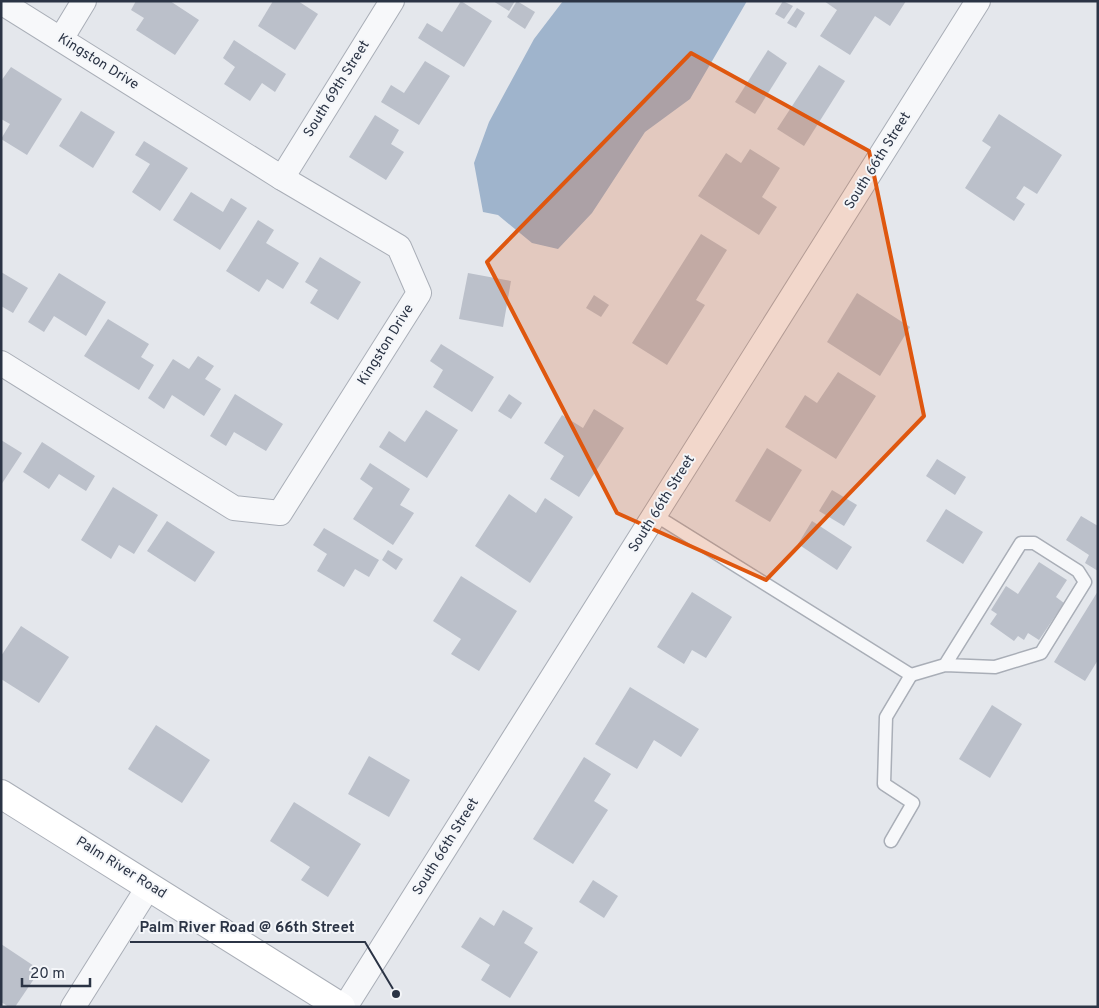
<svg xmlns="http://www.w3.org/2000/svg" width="1099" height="1008" viewBox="0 0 1099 1008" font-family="Overpass,sans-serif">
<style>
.water{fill:#9fb4cc}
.building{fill:#bbc0ca}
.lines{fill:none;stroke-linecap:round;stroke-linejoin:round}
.lane-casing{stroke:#a9aeb7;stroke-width:15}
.street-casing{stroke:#a9aeb7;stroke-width:26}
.secondary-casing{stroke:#a9aeb7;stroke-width:30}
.lane{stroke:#f7f8fa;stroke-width:12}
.street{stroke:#f7f8fa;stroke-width:24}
.secondary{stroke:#fff;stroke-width:28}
.marked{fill:#df570f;fill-opacity:0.2;stroke:#df570f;stroke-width:4;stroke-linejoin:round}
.labels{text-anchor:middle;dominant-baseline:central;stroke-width:4;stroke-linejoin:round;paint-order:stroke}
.street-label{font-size:14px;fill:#2b3445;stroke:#f4f6f9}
.leader{fill:none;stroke:#2b3445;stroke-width:2}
.callout-dot{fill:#2b3445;stroke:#f4f6f9;stroke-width:2}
.callout-label{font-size:15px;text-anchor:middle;font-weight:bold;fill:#2b3445;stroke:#f4f6f9;stroke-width:4;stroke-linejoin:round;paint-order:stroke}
</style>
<rect width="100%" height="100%" fill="#e4e7ec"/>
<!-- water -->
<path class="water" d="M 563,1 L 747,1 L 690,99 L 645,132 L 592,213 L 558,249 L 532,243 L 498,215 L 483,212 L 474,163 L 489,122 L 534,39 Z"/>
<!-- building -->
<g class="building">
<path d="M 136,1 L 170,1 L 199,20 L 175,55 L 136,30 L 144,18 L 131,10 Z"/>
<path d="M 273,1 L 298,1 L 318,14 L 295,50 L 258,26 Z"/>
<path d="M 461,1 L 492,21 L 464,67 L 418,38 L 427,23 L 442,32 Z"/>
<path d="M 493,1 L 515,1 L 509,11 Z"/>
<path d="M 517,1 L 535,12 L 525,29 L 507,17 Z"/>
<path d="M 783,1 L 793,6 L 784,19 L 775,14 Z"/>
<path d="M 824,1 L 906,1 L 890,26 L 875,16 L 850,55 L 820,36 L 837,10 Z"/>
<path d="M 797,8 L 805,13 L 796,28 L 787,23 Z"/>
<path d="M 234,40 L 286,74 L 275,92 L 262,83 L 250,101 L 224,84 L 235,67 L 223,58 Z"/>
<path d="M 768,50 L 787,63 L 755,114 L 735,102 Z"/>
<path d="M 425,61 L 450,76 L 419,125 L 381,102 L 391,85 L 404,93 Z"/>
<path d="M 819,65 L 845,81 L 804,146 L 777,129 Z"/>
<path d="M 11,67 L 62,99 L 27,155 L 1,139 L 10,124 L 1,119 L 1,81 Z"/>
<path d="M 81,111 L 115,132 L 93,168 L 59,146 Z"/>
<path d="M 999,114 L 1062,155 L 1037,194 L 1024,186 L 1016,198 L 1025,204 L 1014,221 L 965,188 L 991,147 L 982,141 Z"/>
<path d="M 375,115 L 399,130 L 391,144 L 404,152 L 386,180 L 349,157 Z"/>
<path d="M 144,141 L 188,168 L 160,211 L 132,192 L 150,164 L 135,155 Z"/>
<path d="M 750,149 L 780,168 L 762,197 L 777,207 L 759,235 L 698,196 L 726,153 L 741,163 Z"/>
<path d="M 191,192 L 223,212 L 231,198 L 247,208 L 220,250 L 173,220 Z"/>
<path d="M 258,220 L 274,230 L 266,243 L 299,263 L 283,289 L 267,279 L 259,292 L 226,271 Z"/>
<path d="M 701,234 L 727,250 L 696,300 L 705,305 L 667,365 L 632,343 Z"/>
<path d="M 320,257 L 361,282 L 338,320 L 310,303 L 318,290 L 305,282 Z"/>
<path d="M 1,272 L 28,288 L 13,313 L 1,306 Z"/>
<path d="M 59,273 L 106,302 L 86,336 L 54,316 L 44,332 L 28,322 Z"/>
<path d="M 468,273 L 511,281 L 503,327 L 459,319 Z"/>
<path d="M 857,293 L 910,327 L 880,376 L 827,342 Z"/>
<path d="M 594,295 L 609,305 L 601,317 L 586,308 Z"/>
<path d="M 108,319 L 149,344 L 141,357 L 154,365 L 139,390 L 84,356 Z"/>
<path d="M 441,344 L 494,377 L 472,412 L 433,387 L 443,370 L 430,361 Z"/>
<path d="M 198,356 L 214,366 L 205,379 L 221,389 L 204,416 L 172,395 L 164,409 L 148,398 L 173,359 L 189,369 Z"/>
<path d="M 838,372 L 876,396 L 836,459 L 785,427 L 805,395 L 817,403 Z"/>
<path d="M 235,394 L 283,424 L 266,451 L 234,432 L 226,446 L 210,436 Z"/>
<path d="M 509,394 L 522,403 L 511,419 L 498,411 Z"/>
<path d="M 594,409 L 624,428 L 579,497 L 550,479 L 564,456 L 544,443 L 562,415 L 583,428 Z"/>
<path d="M 426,410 L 458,430 L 427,478 L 379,447 L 389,431 L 405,442 Z"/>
<path d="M 1,440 L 22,453 L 1,485 Z"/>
<path d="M 42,442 L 95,476 L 86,491 L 59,474 L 49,489 L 23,472 Z"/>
<path d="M 767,448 L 802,470 L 770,522 L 735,501 Z"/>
<path d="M 937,459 L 966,477 L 955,495 L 926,476 Z"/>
<path d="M 370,463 L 410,489 L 400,505 L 414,513 L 393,545 L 353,519 L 373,488 L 360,479 Z"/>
<path d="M 113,487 L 158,515 L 134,554 L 119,545 L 111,559 L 81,540 Z"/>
<path d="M 832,490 L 857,505 L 844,526 L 819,511 Z"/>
<path d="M 509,494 L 536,513 L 545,498 L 573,517 L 530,583 L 475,546 Z"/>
<path d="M 946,509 L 983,532 L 963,564 L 926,541 Z"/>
<path d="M 1081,516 L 1098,526 L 1098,571 L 1085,563 L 1089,555 L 1066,540 Z"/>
<path d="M 167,521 L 215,552 L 195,582 L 147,551 Z"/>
<path d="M 812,521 L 852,547 L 837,570 L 798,544 Z"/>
<path d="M 324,528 L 379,560 L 369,577 L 355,569 L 344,587 L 317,571 L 327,554 L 313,545 Z"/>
<path d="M 388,550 L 403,559 L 396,570 L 382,560 Z"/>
<path d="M 1039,562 L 1067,580 L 1056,597 L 1064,603 L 1039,640 L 1028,633 L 1024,640 L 1018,636 L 1014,641 L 990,624 L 997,614 L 991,610 L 1006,586 L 1018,594 Z"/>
<path d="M 461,576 L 517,611 L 479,671 L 451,654 L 461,639 L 433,621 Z"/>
<path d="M 1098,591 L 1098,660 L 1085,681 L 1054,662 Z"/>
<path d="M 692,592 L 732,617 L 706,658 L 692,650 L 684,664 L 657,647 Z"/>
<path d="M 21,626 L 69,657 L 39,703 L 1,679 L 1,656 Z"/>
<path d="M 630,687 L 699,729 L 681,757 L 654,740 L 637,769 L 595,744 Z"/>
<path d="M 992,705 L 1022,724 L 990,778 L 959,759 Z"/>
<path d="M 156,725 L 210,760 L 182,803 L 128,769 Z"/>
<path d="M 369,756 L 410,780 L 389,817 L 348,794 Z"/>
<path d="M 584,757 L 611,774 L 594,801 L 608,810 L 573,864 L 533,839 Z"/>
<path d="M 294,802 L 361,844 L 328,897 L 301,880 L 310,867 L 270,841 Z"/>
<path d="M 593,880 L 618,896 L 604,918 L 579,902 Z"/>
<path d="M 503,910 L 533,928 L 524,943 L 538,952 L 510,998 L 481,980 L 490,965 L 461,947 L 480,917 L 494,926 Z"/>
<path d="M 1,944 L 40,970 L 15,1007 L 9,1007 L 1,1002 Z"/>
</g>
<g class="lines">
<defs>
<g id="lane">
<path d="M 655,515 L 911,675 L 945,665 L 1021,543 L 1034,543 L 1078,571 L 1085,582 L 1041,653 L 995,667 L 945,665"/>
<path d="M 891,841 L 913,803 L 884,784 L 886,717 L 911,675"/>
</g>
<g id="street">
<path d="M 1,2 L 282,178 L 399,247 L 419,293 L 280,513 L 234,508 L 1,363"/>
<path d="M 61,39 L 84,1"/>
<path d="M 282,178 L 392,1"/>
<path d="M 73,1007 L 149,886"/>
<path d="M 345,1007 L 978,1"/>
</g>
<path id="secondary" d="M 1,794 L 341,1007"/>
</defs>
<!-- lane casing -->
<use href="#lane" class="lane-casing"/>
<!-- street casing -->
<use href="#street" class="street-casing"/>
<!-- secondary casing -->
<use href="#secondary" class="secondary-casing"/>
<!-- lane -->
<use href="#lane" class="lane"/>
<!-- street -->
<use href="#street" class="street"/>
<!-- secondary -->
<use href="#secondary" class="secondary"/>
</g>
<!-- marked area -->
<path class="marked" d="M 691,53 L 869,151 L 924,416 L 766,580 L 617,513 L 487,262 Z"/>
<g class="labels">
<!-- street labels -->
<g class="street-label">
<text transform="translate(98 62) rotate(32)">Kingston Drive</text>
<text transform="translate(337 89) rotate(-58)">South 69th Street</text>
<text transform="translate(878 161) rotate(-58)">South 66th Street</text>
<text transform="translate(386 345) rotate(-58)">Kingston Drive</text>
<text transform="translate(662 504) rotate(-58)">South 66th Street</text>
<text transform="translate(446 847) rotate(-58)">South 66th Street</text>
<text transform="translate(121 868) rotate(32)">Palm River Road</text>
</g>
</g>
<!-- callouts -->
<path class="leader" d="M396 994L365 942H130"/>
<circle class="callout-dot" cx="396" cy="994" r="5"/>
<g class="callout-label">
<text x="247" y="932">Palm River Road @ 66th Street</text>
</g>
<!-- border -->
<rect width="1099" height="1008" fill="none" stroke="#2b3445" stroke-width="5"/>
<!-- scale -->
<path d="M22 978v8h68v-8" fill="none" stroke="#2b3445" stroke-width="2.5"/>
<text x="30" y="978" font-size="15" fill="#2b3445" stroke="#f4f6f9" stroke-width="4" paint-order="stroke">20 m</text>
</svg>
